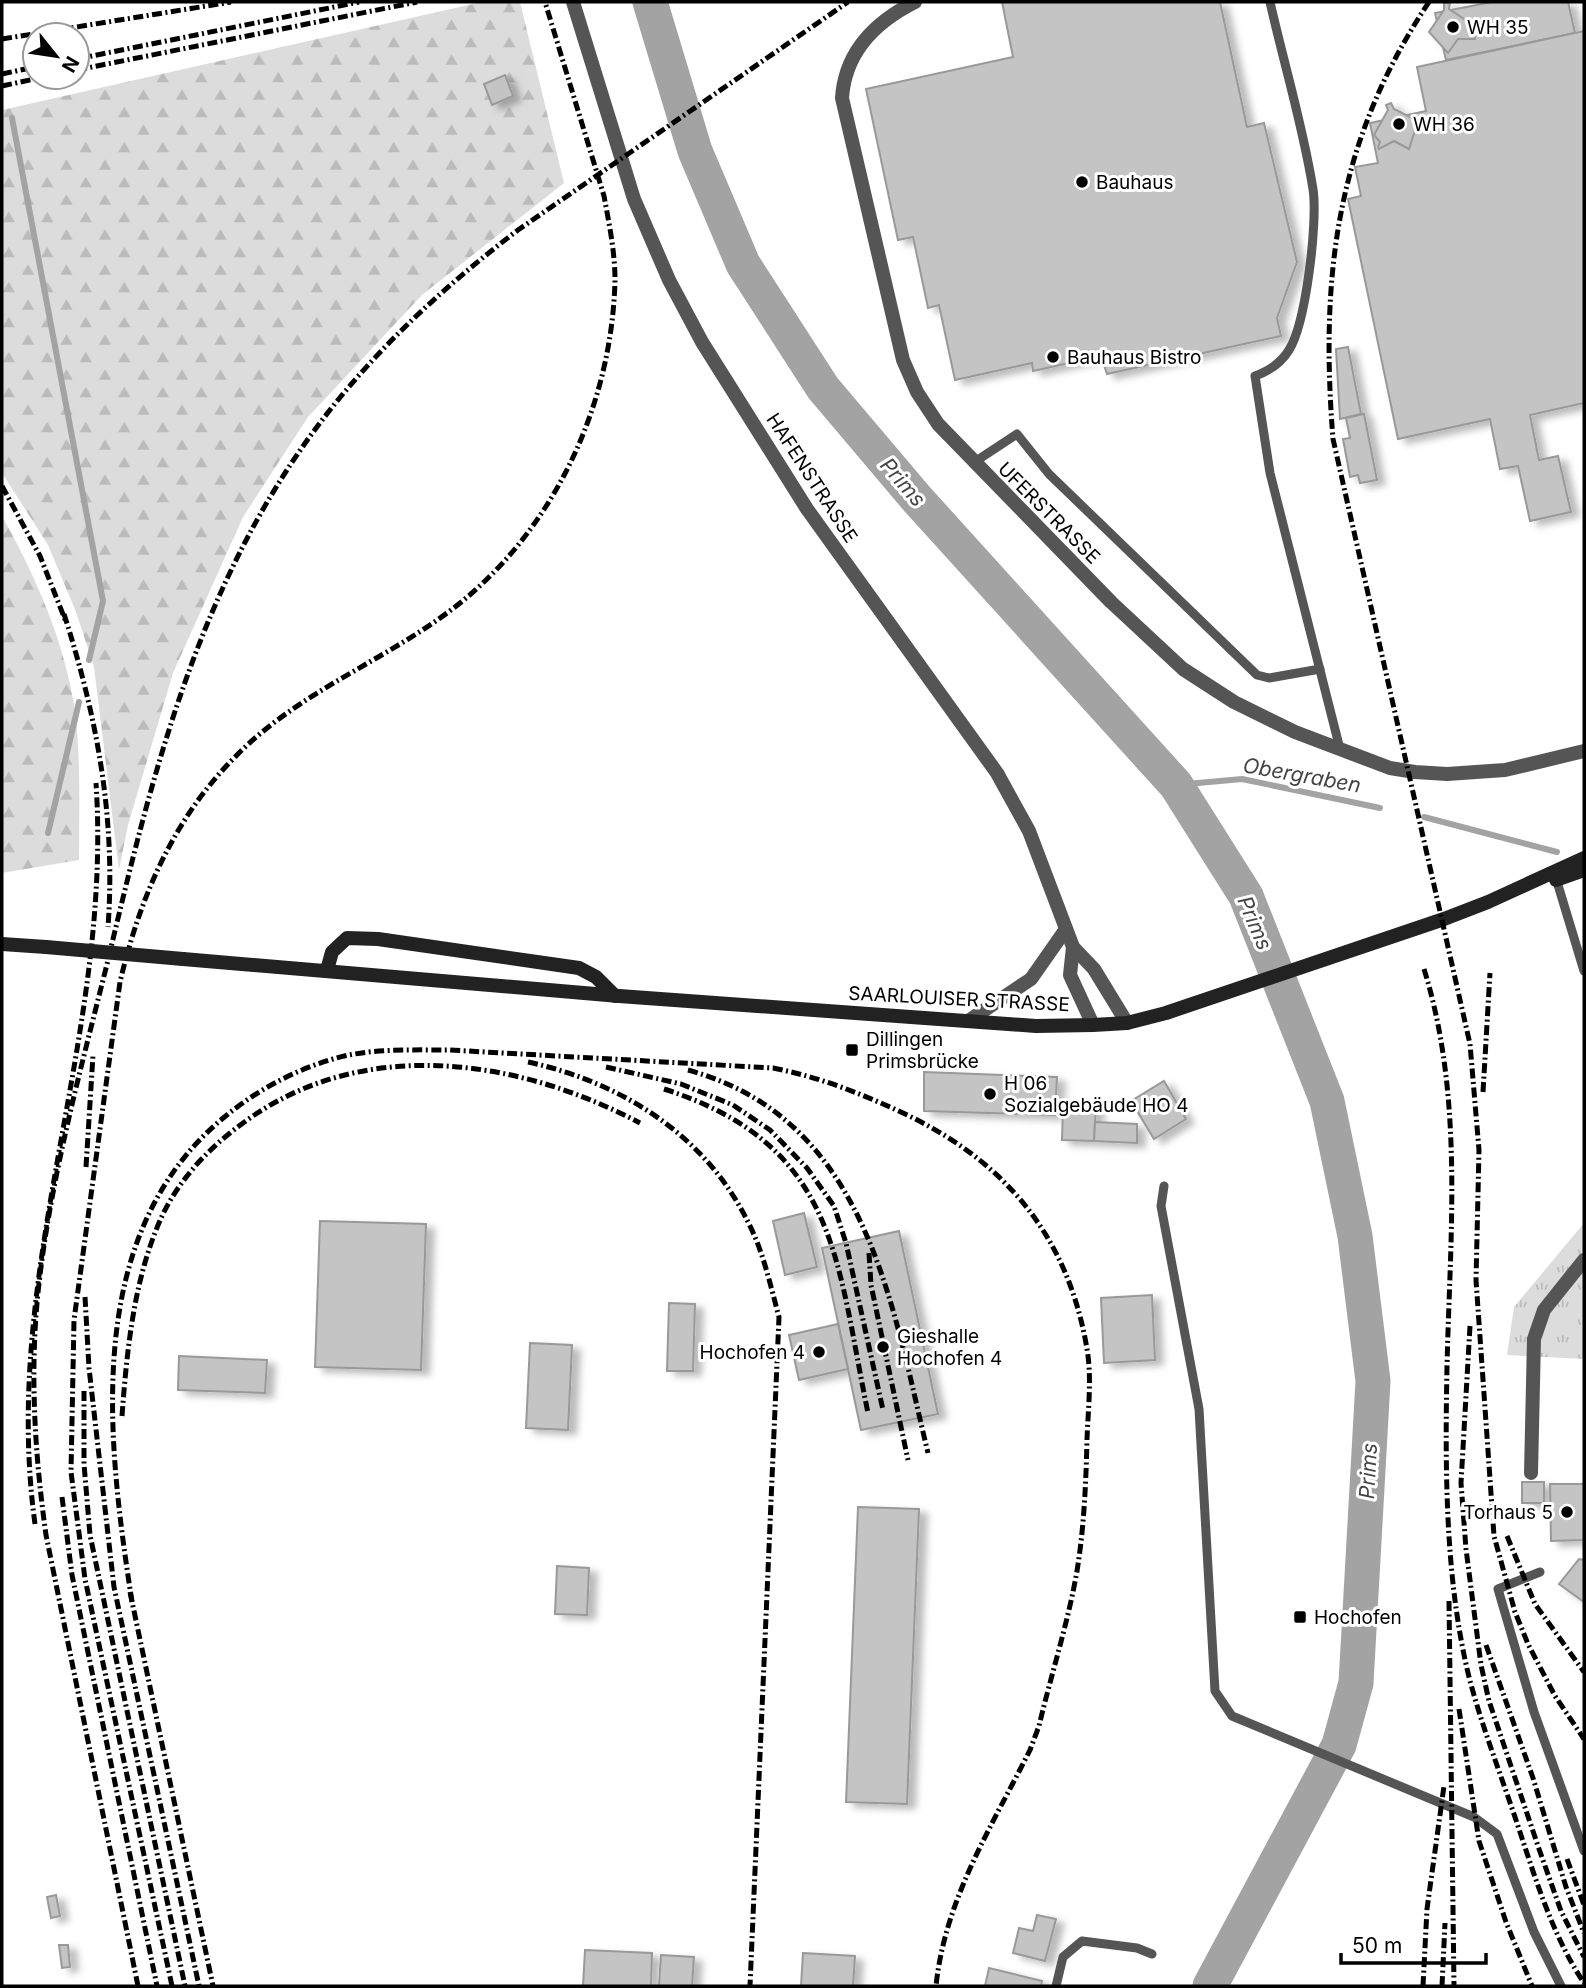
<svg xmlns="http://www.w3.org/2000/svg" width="1586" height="1988" viewBox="0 0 1586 1988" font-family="Inter,sans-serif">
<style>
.forest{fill:url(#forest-firs)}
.park{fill:url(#park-tufts)}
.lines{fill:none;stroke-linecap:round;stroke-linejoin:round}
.stream{stroke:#a3a3a3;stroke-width:6}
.river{stroke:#a3a3a3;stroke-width:35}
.building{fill:#c4c4c4;stroke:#999;stroke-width:2;filter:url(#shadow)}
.lane{stroke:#555;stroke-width:9}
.street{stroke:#555;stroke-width:14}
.secondary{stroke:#222;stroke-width:14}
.rail{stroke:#000;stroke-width:5;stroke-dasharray:10 3.5 2 3.5;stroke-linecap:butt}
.secondary-bridge{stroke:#222;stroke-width:14}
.poi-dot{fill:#000;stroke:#fff;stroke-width:2.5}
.labels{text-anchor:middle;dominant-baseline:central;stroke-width:6;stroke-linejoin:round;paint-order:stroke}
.poi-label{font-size:19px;fill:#000;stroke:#fff;text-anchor:start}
.street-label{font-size:19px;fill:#000;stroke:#fff}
.water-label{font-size:21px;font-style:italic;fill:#444;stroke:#fff}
</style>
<defs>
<pattern id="forest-firs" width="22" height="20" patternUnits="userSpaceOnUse" patternTransform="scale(1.75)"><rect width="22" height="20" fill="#dcdcdc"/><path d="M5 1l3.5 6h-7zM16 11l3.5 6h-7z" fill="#bbb"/></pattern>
<pattern id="park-tufts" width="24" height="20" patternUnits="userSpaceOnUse" patternTransform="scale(1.75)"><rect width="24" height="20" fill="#dcdcdc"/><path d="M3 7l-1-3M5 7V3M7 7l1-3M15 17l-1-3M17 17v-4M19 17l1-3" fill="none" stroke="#bbb"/></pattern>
<filter id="shadow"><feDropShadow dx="8" dy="4.5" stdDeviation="3.5" flood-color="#0004"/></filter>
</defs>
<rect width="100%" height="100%" fill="#fff"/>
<!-- forest -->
<g class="forest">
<path d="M 482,2 L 520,2 L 564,183 L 422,295 L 308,417 L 243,517 L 173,673 L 128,825 L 119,870 L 94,667 L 76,612 L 48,545 L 2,473 L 2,110 Z"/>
<path d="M 2,516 C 35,575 65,642 75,711 C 81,760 79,810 79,860 L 2,873 Z"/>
</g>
<!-- park -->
<path class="park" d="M 1584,1223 L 1584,1359 L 1507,1355 L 1514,1307 Z"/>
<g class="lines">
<!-- stream -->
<g class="stream">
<path d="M 12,118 L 103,601 L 89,660"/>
<path d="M 1176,785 L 1242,779 L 1380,808"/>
<path d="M 1424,817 L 1557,852"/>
<path d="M 48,833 L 79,702"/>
</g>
<!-- river -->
<path class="river" d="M 650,2 L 695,151 L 743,264 L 823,388 L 917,499 L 1176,785 L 1246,896 L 1327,1101 L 1355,1236 L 1373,1381 L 1356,1683 L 1339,1745 L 1210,1986"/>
</g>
<!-- building -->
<g class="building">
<path d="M 1002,2 L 1220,2 L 1247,127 L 1264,123 L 1297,262 L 1277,318 L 1281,336 L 1107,374 L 1101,356 L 1033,371 L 1032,363 L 955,380 L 939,305 L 928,308 L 913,237 L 898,240 L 866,89 L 1013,57 Z"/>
<path d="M 1492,2 L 1568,2 L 1575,33 L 1446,60 L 1435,13 Z"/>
<path d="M 1444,3 L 1450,3 L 1449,9 L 1473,25 L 1471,34 L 1475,36 L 1475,39 L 1458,39 L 1448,53 L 1429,32 L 1444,10 Z"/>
<path d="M 1584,31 L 1584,403 L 1530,415 L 1539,460 L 1558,456 L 1571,512 L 1530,521 L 1518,466 L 1500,469 L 1490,419 L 1398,439 L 1348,199 L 1361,196 L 1355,167 L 1378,163 L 1370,123 L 1426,111 L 1417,67 Z"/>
<path d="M 505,75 L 513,96 L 492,105 L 484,84 Z"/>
<path d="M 1391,103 L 1394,109 L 1418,121 L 1409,149 L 1394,141 L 1379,149 L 1378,147 L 1380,142 L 1374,135 L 1388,110 L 1386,105 Z"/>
<path d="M 1348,347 L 1361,414 L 1340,419 L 1336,349 Z"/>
<path d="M 1364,414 L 1377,480 L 1360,483 L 1358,475 L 1350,477 L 1343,439 L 1350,438 L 1346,418 Z"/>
<path d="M 924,1072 L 1057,1077 L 1055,1115 L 924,1111 Z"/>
<path d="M 1164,1081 L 1186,1119 L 1154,1139 L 1131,1101 Z"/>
<path d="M 1063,1104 L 1096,1106 L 1094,1141 L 1062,1140 Z"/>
<path d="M 1095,1122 L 1137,1124 L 1137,1143 L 1094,1141 Z"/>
<path d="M 804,1213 L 817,1267 L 785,1275 L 773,1221 Z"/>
<path d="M 320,1221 L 426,1224 L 421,1370 L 315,1367 Z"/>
<path d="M 899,1231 L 938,1414 L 861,1430 L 822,1248 Z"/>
<path d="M 1152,1295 L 1155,1360 L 1104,1363 L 1101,1298 Z"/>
<path d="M 669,1303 L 695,1304 L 693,1371 L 667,1371 Z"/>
<path d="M 838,1324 L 848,1369 L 799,1380 L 789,1335 Z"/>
<path d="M 530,1343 L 572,1345 L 568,1430 L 526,1428 Z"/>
<path d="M 179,1356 L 267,1360 L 265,1393 L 178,1390 Z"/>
<rect x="1522" y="1482" width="22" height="21"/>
<path d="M 1550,1484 L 1584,1484 L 1584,1540 L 1551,1541 Z"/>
<path d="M 858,1507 L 919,1509 L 907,1804 L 846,1802 Z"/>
<path d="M 1579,1559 L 1584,1560 L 1584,1602 L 1559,1584 Z"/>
<path d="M 557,1566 L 589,1568 L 587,1615 L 555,1614 Z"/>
<path d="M 56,1895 L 60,1916 L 51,1918 L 47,1897 Z"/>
<path d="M 1037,1915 L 1056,1919 L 1045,1961 L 1013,1953 L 1019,1928 L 1033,1931 Z"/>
<path d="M 59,1945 L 68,1945 L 70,1967 L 62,1968 Z"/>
<path d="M 585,1950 L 652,1953 L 651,1986 L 583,1986 Z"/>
<path d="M 803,1953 L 855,1956 L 853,1986 L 801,1986 Z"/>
<path d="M 661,1955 L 694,1957 L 692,1986 L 659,1986 Z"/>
<path d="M 989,1968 L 1042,1981 L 1041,1986 L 985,1986 Z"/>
</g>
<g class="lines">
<!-- lane -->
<g class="lane">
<path d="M 1270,2 C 1284,64 1303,126 1313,189 C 1318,221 1306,323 1289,350 C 1281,363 1269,371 1255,376 L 1270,473 L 1340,749"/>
<path d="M 973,463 L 1017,434 L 1049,474 L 1257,675 L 1269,678 L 1320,669"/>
<path d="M 1558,885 L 1584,971"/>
<path d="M 1164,1186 L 1161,1206 L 1199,1409 L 1215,1691 L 1232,1716 L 1474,1817 L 1497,1834 L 1534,1932 L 1561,1986"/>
<path d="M 1540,1572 L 1498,1589 L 1534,1712 L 1584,1851"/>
<path d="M 1056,1986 L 1063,1957 L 1082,1941 L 1137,1948 L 1152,1954"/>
</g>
<!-- street -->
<g class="street">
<path d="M 573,2 L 634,199 L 669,280 L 702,342 L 807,509 L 997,773 L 1029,831 L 1073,947 L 1094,969 L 1127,1023"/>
<path d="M 915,2 C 875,22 845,52 842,98 L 903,360 L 917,392 L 938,424 L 1111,602 L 1183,669 L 1234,702 L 1295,732 L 1390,768 L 1415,772 L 1447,774 L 1505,770 L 1584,751"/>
<path d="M 1073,947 L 1070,975 L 1093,1025"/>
<path d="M 968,1021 L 1031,979 L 1066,929"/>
<path d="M 1531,1473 L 1534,1339 L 1544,1310 L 1584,1260"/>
</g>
<!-- secondary -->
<g class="secondary">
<path d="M 1556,880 L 1584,870"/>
<path d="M 2,944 L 46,947"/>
<path d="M 183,959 L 619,996 L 1036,1026 L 1093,1025 L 1127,1023 L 1166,1013 L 1444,919 L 1488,902 L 1584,858"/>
<path d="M 327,970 L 332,952 L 347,938 L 378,939 L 579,968 L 596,977 L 615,996"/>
</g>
<!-- rail -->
<g class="rail">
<path d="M 1429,2 C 1336,141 1320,276 1333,439 L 1470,1044 L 1479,1150 L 1476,1280 L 1494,1536 L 1515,1612 L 1528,1644 L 1555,1696 L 1584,1739"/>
<path d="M 2,39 L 231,2"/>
<path d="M 77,59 L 359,2"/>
<path d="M 77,70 L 417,2"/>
<path d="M 2,74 L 35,67"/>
<path d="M 2,86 L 44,77"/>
<path d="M 2,486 L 40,556 L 66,622"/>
<path d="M 64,614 C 97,717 116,818 108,927"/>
<path d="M 1424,969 C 1464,1098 1450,1234 1447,1367 C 1445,1468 1445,1579 1469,1677 C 1482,1727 1501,1775 1517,1823 C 1535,1877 1552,1935 1584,1983"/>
<path d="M 528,1062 C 620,1082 704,1134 747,1220 C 763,1250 770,1284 779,1317 L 750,1986"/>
<path d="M 606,1067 L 681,1084 L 733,1105 L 770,1130 L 807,1168 L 834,1206 L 846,1243 L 883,1410"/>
<path d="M 688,1070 C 866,1119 891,1300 928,1453"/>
<path d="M 664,1089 C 838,1145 836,1259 868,1413"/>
<path d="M 1483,1092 L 1490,973"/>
<path d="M 86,1167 L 93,1055"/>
<path d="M 869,1253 L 871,1285 L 908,1460"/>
<path d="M 85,1297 L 89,1368 L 114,1587 L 199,1986"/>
<path d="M 1470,1326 L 1461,1483 L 1466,1549 L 1481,1665 L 1489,1701 L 1538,1846 L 1561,1911 L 1584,1957"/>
<path d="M 84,1391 L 84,1464 L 90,1535 L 185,1986"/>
<path d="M 122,1416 C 127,1349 134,1276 163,1214 C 180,1179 208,1149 239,1126 C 358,1035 515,1057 640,1123"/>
<path d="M 62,1497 L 72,1575 L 157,1986"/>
<path d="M 35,1524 C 0,1270 113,1036 96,783"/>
<path d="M 1507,1536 L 1535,1604 L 1584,1672"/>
<path d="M 130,1592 L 213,1986"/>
<path d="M 1449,1601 L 1454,1986"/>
<path d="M 132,1602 C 107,1440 82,1237 222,1119 C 254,1092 292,1071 333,1059 C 369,1048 412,1050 449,1050 L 773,1068 C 819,1077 860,1093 903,1113 C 1005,1161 1068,1236 1087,1349 C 1092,1378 1088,1410 1087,1439 C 1086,1483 1084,1528 1077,1571 C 1068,1623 1051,1675 1039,1726 L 1030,1750 C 992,1826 945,1899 936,1986"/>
<path d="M 1486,1645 L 1533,1778 L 1566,1887 L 1584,1933"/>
<path d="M 1459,1709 L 1479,1841 L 1506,1922 L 1532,1986"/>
<path d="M 1567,1859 L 1584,1905"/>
<path d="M 138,1986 L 46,1535 C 34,1449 29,1362 40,1275 C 53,1168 83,1061 109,956 C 148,792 189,626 280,481 C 342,381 425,301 518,230 L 848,2"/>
<path d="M 172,1986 L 85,1579 L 71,1472 L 74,1320 L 120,982 C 140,897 174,817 237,755 C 300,691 385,661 455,607 C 554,530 612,405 615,280 C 615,252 609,223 604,196 L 545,2"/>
<path d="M 1423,1986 L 1427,1909 L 1444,1786"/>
<path d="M 1442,1986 L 1445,1923"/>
</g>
<!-- secondary-bridge -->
<path class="secondary-bridge" d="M 46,947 L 183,959"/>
</g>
<!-- markers -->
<g class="poi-dot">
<circle cx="1453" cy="27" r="7"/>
<circle cx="1399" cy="124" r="7"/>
<circle cx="1082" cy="182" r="7"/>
<circle cx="1053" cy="357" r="7"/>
<rect x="845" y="1043" width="14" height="14" rx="3.5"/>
<circle cx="990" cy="1094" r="7"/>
<circle cx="883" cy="1347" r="7"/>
<circle cx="819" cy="1352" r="7"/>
<circle cx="1567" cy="1512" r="7"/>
<rect x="1293" y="1610" width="14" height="14" rx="3.5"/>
</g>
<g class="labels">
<!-- poi labels -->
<g class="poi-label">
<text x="1467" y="27">WH 35</text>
<text x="1413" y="124">WH 36</text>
<text x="1096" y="182">Bauhaus</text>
<text x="1067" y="357">Bauhaus Bistro</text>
<text x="866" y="1039">Dillingen<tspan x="866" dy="22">Primsbrücke</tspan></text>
<text x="1004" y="1083">H 06<tspan x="1004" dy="22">Sozialgebäude HO 4</tspan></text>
<text x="897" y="1336">Gieshalle<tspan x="897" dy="22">Hochofen 4</tspan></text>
<text x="805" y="1352" text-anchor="end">Hochofen 4</text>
<text x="1553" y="1512" text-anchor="end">Torhaus 5</text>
<text x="1314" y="1617">Hochofen</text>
</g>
<!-- street labels -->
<g class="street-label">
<text transform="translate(812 478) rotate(57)">HAFENSTRASSE</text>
<text transform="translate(1049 513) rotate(45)">UFERSTRASSE</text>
<text transform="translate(959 999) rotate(3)">SAARLOUISER STRASSE</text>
</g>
<!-- water labels -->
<g class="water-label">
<text transform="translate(903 482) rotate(49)">Prims</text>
<text transform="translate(1302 775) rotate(10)">Obergraben</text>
<text transform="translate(1255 923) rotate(67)">Prims</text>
<text transform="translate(1368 1471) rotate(-87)">Prims</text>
</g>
</g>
<!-- border -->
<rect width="1586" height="1988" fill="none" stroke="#000000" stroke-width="7"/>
<!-- north arrow -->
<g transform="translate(56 56) rotate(120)"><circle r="33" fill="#ffffff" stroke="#999999" stroke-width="2"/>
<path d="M0-5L12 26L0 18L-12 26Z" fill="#000000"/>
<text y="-10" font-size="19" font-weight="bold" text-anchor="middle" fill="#000000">N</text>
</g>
<!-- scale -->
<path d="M1341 1953v10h145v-10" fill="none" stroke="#000000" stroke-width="3.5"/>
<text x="1352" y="1953" font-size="21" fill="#000000" stroke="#ffffff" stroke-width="5" paint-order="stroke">50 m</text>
</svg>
